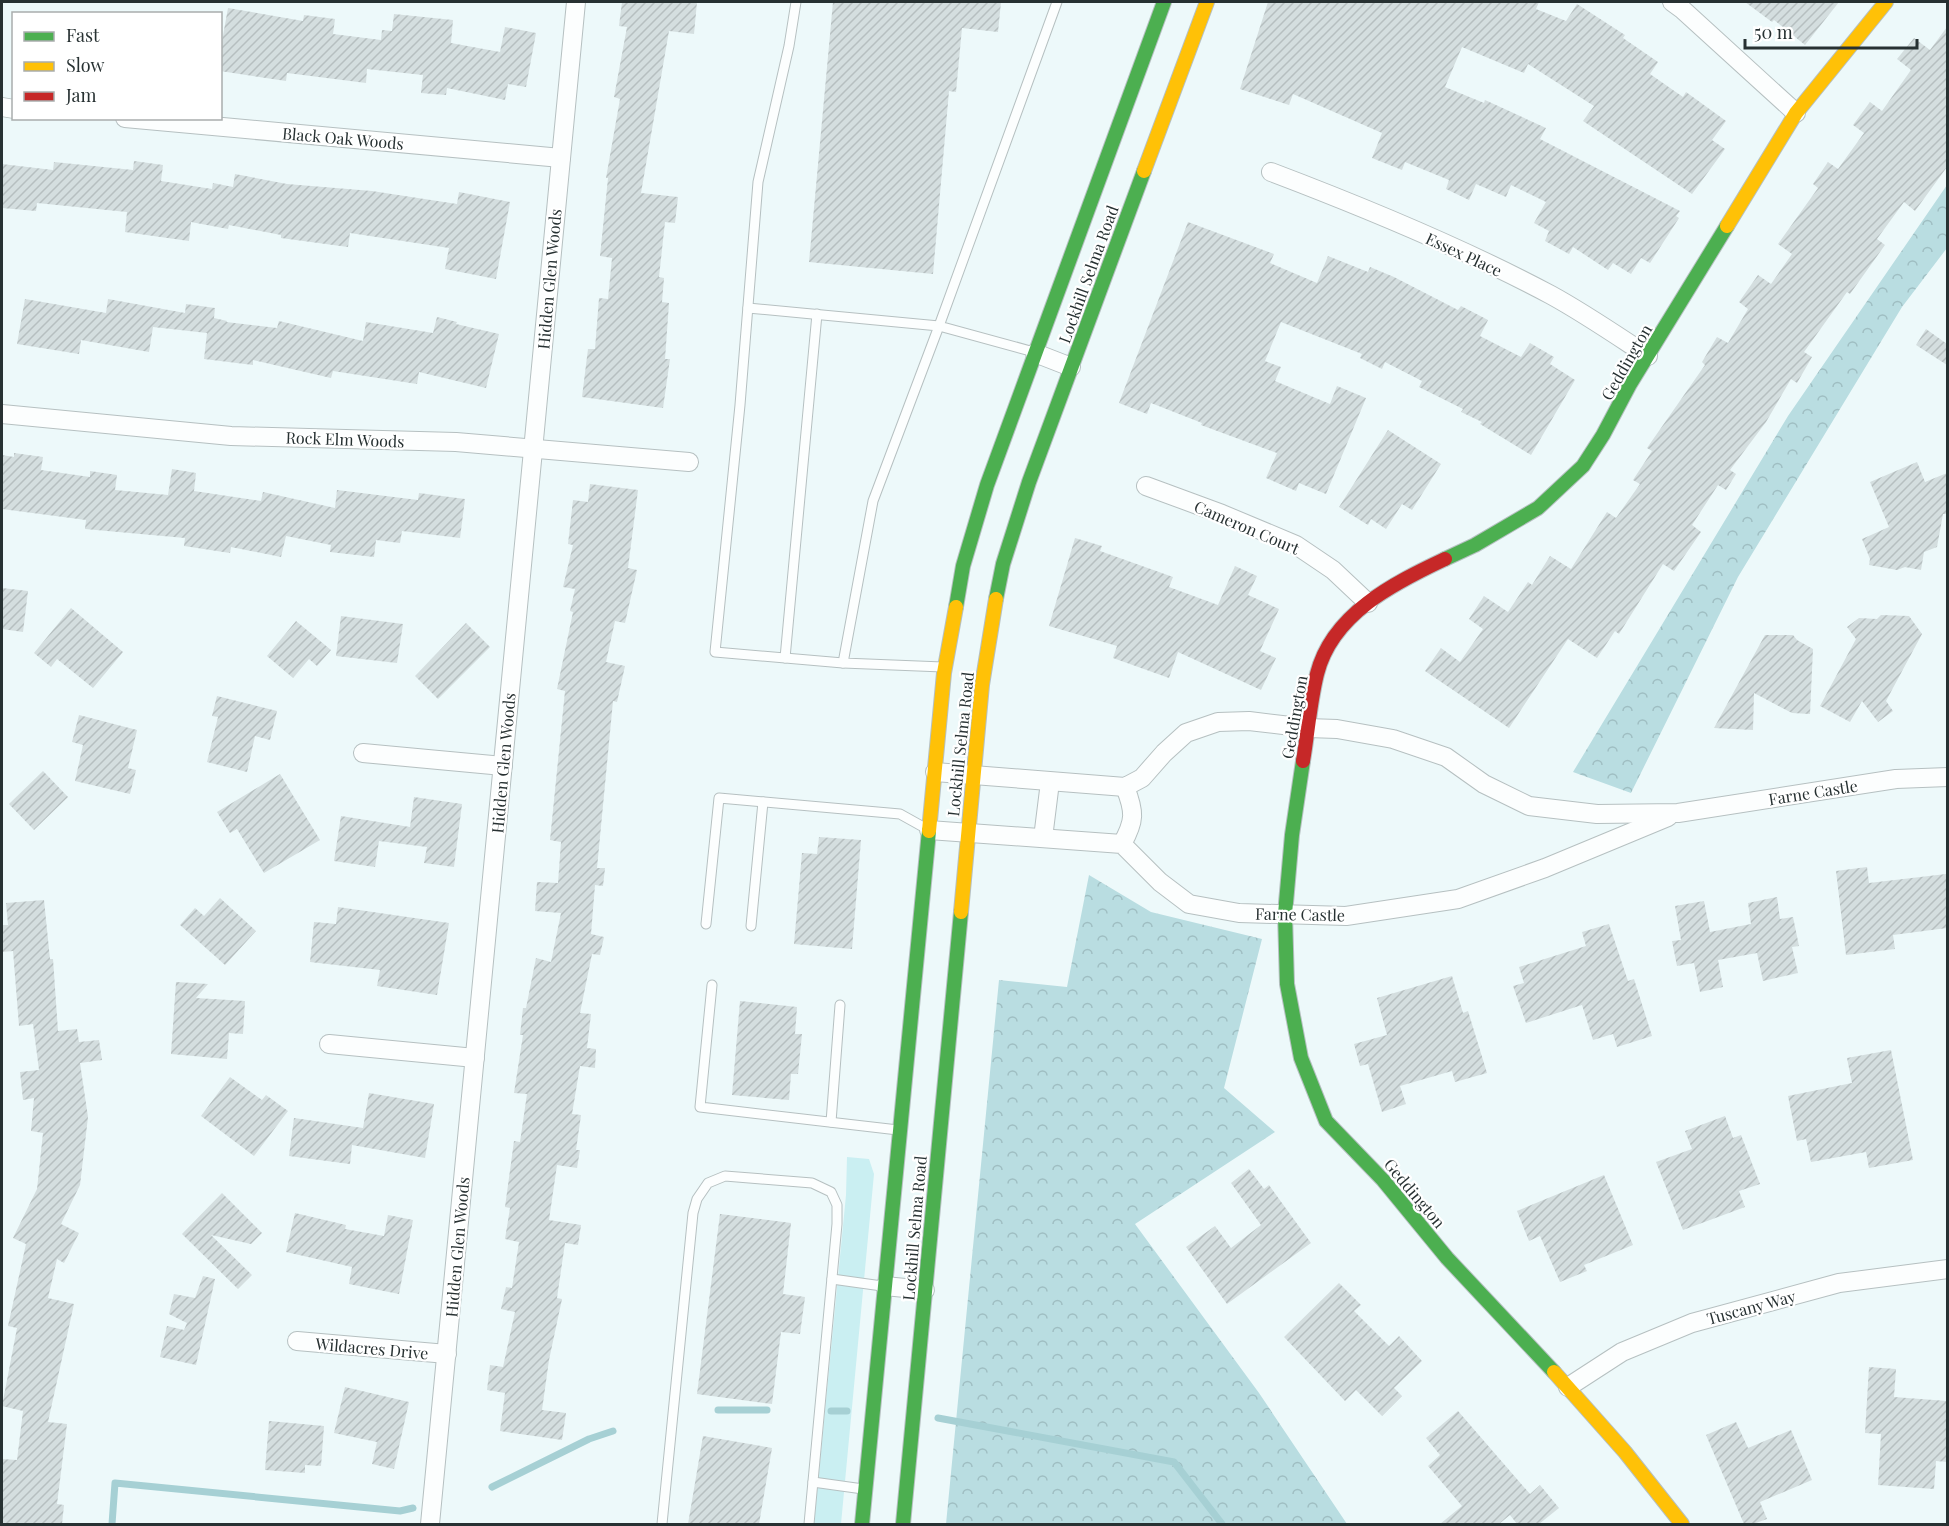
<svg xmlns="http://www.w3.org/2000/svg" width="1949" height="1526" viewBox="0 0 1949 1526" font-family="'Playfair Display',serif">
<style>
.green{fill:#caeff2}
.forest{fill:url(#forest-crowns)}
.lines{fill:none;stroke-linecap:round;stroke-linejoin:round}
.stream{stroke:#a6d0d4;stroke-width:7}
.building{fill:url(#building-hatch)}
.lane-casing{stroke:#b6c0c1;stroke-width:11}
.street-casing{stroke:#b6c0c1;stroke-width:20}
.fast-casing{stroke:#b6c0c1;stroke-width:16}
.slow-casing{stroke:#b6c0c1;stroke-width:16}
.jam-casing{stroke:#b6c0c1;stroke-width:16}
.lane{stroke:#fcfefe;stroke-width:9}
.street{stroke:#fcfefe;stroke-width:18}
.fast{stroke:#4caf50;stroke-width:14}
.slow{stroke:#ffc107;stroke-width:14}
.jam{stroke:#c62828;stroke-width:14}
.labels{text-anchor:middle;dominant-baseline:central;stroke-width:4.5;stroke-linejoin:round;paint-order:stroke}
.street-label{font-size:16px;fill:#273132;stroke:#fff}
</style>
<defs>
<pattern id="forest-crowns" width="20" height="18" patternUnits="userSpaceOnUse" patternTransform="scale(1.5)"><rect width="20" height="18" fill="#b9dde1"/><path d="M2 6a3 3 0 1 1 6 0M12 15a3 3 0 1 1 6 0" fill="none" stroke="#9fbec2"/></pattern>
<pattern id="building-hatch" width="6" height="6" patternUnits="userSpaceOnUse" patternTransform="scale(1.5)"><rect width="6" height="6" fill="#d4dedf"/><path d="M-1 1l2-2M0 6l6-6M5 7l2-2" fill="none" stroke="#b6bfc0"/></pattern>
</defs>
<rect width="100%" height="100%" fill="#edf9fa"/>
<!-- green -->
<path class="green" d="M 847,1157 L 869,1159 L 874,1174 L 841,1524 L 814,1524 L 846,1195 Z"/>
<!-- forest -->
<g class="forest">
<path d="M 1947,185 L 1947,248 L 1902,307 L 1738,577 L 1631,793 L 1573,772 L 1788,416 Z"/>
<path d="M 1089,875 L 1151,912 L 1262,939 L 1224,1088 L 1275,1132 L 1135,1224 L 1259,1393 L 1347,1524 L 946,1524 L 999,980 L 1067,987 Z"/>
</g>
<g class="lines">
<!-- stream -->
<g class="stream">
<path d="M 718,1410 L 767,1410"/>
<path d="M 831,1411 L 847,1411"/>
<path d="M 938,1418 L 1174,1462 L 1222,1524"/>
<path d="M 492,1487 L 589,1439 L 613,1431"/>
<path d="M 112,1524 L 115,1483 L 400,1511 L 413,1508"/>
</g>
</g>
<!-- building -->
<g class="building">
<path d="M 622,2 L 697,2 L 694,34 L 669,31 L 641,193 L 678,197 L 675,223 L 665,222 L 659,277 L 664,278 L 662,302 L 669,303 L 665,359 L 670,359 L 663,408 L 582,397 L 588,349 L 595,349 L 599,298 L 608,299 L 612,258 L 600,256 L 608,178 L 606,178 L 620,99 L 614,97 L 627,27 L 619,26 Z"/>
<path d="M 833,2 L 1001,2 L 998,32 L 962,28 L 956,92 L 949,91 L 933,274 L 809,262 Z"/>
<path d="M 1268,2 L 1539,2 L 1536,9 L 1566,21 L 1577,4 L 1625,35 L 1623,38 L 1658,62 L 1650,74 L 1683,97 L 1686,92 L 1726,121 L 1712,140 L 1725,149 L 1692,194 L 1583,121 L 1594,106 L 1528,64 L 1524,73 L 1462,47 L 1445,87 L 1484,103 L 1485,100 L 1546,128 L 1540,139 L 1680,211 L 1676,216 L 1679,218 L 1650,263 L 1641,258 L 1631,274 L 1613,263 L 1608,270 L 1573,247 L 1569,254 L 1545,241 L 1549,231 L 1534,223 L 1546,202 L 1511,185 L 1506,197 L 1476,184 L 1469,200 L 1446,189 L 1449,180 L 1405,162 L 1402,170 L 1372,158 L 1382,133 L 1293,94 L 1289,105 L 1240,89 Z"/>
<path d="M 1745,2 L 1839,2 L 1805,45 L 1774,20 L 1772,22 Z"/>
<path d="M 228,8 L 303,21 L 304,15 L 335,19 L 333,34 L 381,40 L 382,30 L 392,31 L 394,14 L 453,20 L 451,43 L 500,52 L 505,27 L 536,33 L 526,87 L 508,84 L 505,100 L 447,88 L 446,95 L 421,93 L 423,75 L 367,69 L 366,83 L 287,73 L 286,81 L 220,71 L 220,52 Z"/>
<path d="M 1947,27 L 1947,167 L 1915,211 L 1904,202 L 1877,239 L 1885,245 L 1850,294 L 1847,292 L 1804,352 L 1812,357 L 1797,383 L 1791,379 L 1766,422 L 1730,470 L 1736,474 L 1726,490 L 1718,485 L 1692,525 L 1701,532 L 1674,571 L 1663,564 L 1619,634 L 1615,631 L 1597,658 L 1568,639 L 1509,728 L 1425,671 L 1441,648 L 1460,662 L 1483,629 L 1469,619 L 1484,596 L 1508,612 L 1528,582 L 1532,585 L 1550,556 L 1571,569 L 1607,512 L 1616,518 L 1640,484 L 1633,480 L 1652,451 L 1647,448 L 1705,365 L 1702,362 L 1717,337 L 1728,343 L 1748,309 L 1739,302 L 1758,275 L 1771,284 L 1792,254 L 1778,244 L 1818,188 L 1813,184 L 1828,162 L 1838,169 L 1864,133 L 1853,125 L 1870,102 L 1882,111 L 1911,70 L 1897,59 L 1914,38 L 1930,50 Z"/>
<path d="M 134,161 L 163,165 L 161,181 L 212,189 L 213,183 L 233,187 L 235,174 L 287,184 L 372,191 L 457,204 L 459,192 L 510,202 L 496,279 L 445,269 L 449,248 L 350,233 L 348,247 L 281,238 L 281,235 L 229,225 L 228,229 L 191,222 L 189,241 L 125,232 L 127,212 L 37,203 L 36,211 L 2,208 L 2,164 L 53,170 L 54,162 L 133,170 Z"/>
<path d="M 1188,222 L 1274,254 L 1270,263 L 1317,283 L 1328,256 L 1368,272 L 1370,267 L 1394,277 L 1458,310 L 1461,306 L 1488,320 L 1480,336 L 1521,357 L 1530,343 L 1554,357 L 1550,364 L 1575,380 L 1531,455 L 1480,424 L 1482,422 L 1461,412 L 1463,409 L 1419,387 L 1422,381 L 1385,362 L 1382,369 L 1360,358 L 1362,354 L 1281,322 L 1265,361 L 1281,367 L 1275,381 L 1330,404 L 1337,386 L 1366,398 L 1326,494 L 1299,483 L 1296,491 L 1266,478 L 1277,453 L 1201,425 L 1202,423 L 1151,403 L 1147,414 L 1119,403 Z"/>
<path d="M 25,299 L 106,313 L 108,299 L 185,313 L 186,304 L 215,308 L 214,318 L 227,321 L 226,322 L 277,328 L 279,321 L 363,341 L 366,322 L 433,333 L 437,317 L 457,322 L 456,324 L 499,334 L 486,388 L 419,372 L 417,384 L 333,371 L 331,378 L 253,360 L 253,365 L 204,359 L 207,333 L 153,327 L 149,352 L 81,340 L 79,354 L 17,344 Z"/>
<path d="M 1926,329 L 1947,344 L 1947,365 L 1916,345 Z"/>
<path d="M 1388,430 L 1441,464 L 1412,510 L 1402,504 L 1386,529 L 1371,519 L 1368,525 L 1339,507 Z"/>
<path d="M 14,453 L 43,457 L 41,470 L 90,477 L 90,471 L 117,475 L 115,490 L 168,495 L 172,469 L 196,473 L 194,491 L 261,501 L 263,492 L 335,508 L 337,490 L 418,500 L 419,493 L 465,499 L 460,538 L 402,531 L 400,543 L 376,540 L 374,557 L 330,552 L 331,545 L 286,536 L 281,557 L 231,547 L 230,553 L 184,546 L 185,538 L 85,529 L 86,520 L 2,509 L 2,455 L 14,457 Z"/>
<path d="M 1917,462 L 1925,482 L 1947,473 L 1947,514 L 1943,514 L 1937,547 L 1924,552 L 1921,570 L 1905,567 L 1897,570 L 1869,565 L 1870,559 L 1862,539 L 1889,527 L 1870,482 Z"/>
<path d="M 590,484 L 638,490 L 628,568 L 637,570 L 625,623 L 615,621 L 606,662 L 625,666 L 617,702 L 613,701 L 597,868 L 605,868 L 603,886 L 595,885 L 591,934 L 604,937 L 600,955 L 592,954 L 580,1013 L 591,1014 L 587,1048 L 596,1049 L 595,1068 L 580,1066 L 572,1114 L 581,1115 L 576,1150 L 580,1150 L 577,1168 L 557,1165 L 549,1220 L 581,1225 L 578,1245 L 565,1243 L 557,1298 L 562,1299 L 549,1360 L 542,1410 L 566,1413 L 562,1440 L 500,1431 L 505,1393 L 487,1390 L 490,1365 L 503,1367 L 515,1312 L 501,1309 L 506,1287 L 512,1288 L 519,1242 L 505,1239 L 510,1208 L 505,1207 L 514,1141 L 520,1142 L 527,1094 L 514,1093 L 523,1035 L 520,1035 L 523,1008 L 526,1008 L 536,958 L 551,962 L 561,913 L 535,911 L 537,882 L 558,883 L 561,842 L 550,840 L 565,691 L 557,689 L 573,612 L 570,611 L 575,589 L 563,587 L 573,545 L 568,544 L 573,500 L 588,502 Z"/>
<path d="M 1075,538 L 1102,546 L 1100,551 L 1173,577 L 1169,587 L 1218,605 L 1235,566 L 1257,576 L 1248,595 L 1279,609 L 1260,651 L 1276,658 L 1261,690 L 1178,652 L 1169,678 L 1113,658 L 1117,646 L 1049,626 Z"/>
<path d="M 2,588 L 28,591 L 23,632 L 2,629 Z"/>
<path d="M 71,608 L 123,652 L 93,688 L 57,659 L 51,667 L 34,653 Z"/>
<path d="M 1881,615 L 1909,616 L 1922,634 L 1886,701 L 1893,711 L 1878,722 L 1862,701 L 1850,722 L 1820,706 L 1856,639 L 1847,627 L 1859,618 L 1877,619 Z"/>
<path d="M 341,616 L 403,624 L 397,663 L 336,656 Z"/>
<path d="M 296,621 L 331,650 L 317,666 L 309,659 L 293,678 L 267,656 Z"/>
<path d="M 466,623 L 490,647 L 438,699 L 415,676 Z"/>
<path d="M 1765,635 L 1793,635 L 1797,640 L 1813,649 L 1810,714 L 1792,713 L 1754,693 L 1753,730 L 1714,728 Z"/>
<path d="M 217,696 L 277,711 L 270,740 L 255,736 L 247,772 L 207,762 L 218,717 L 212,716 Z"/>
<path d="M 79,715 L 137,730 L 128,768 L 136,770 L 130,794 L 75,781 L 83,745 L 72,742 Z"/>
<path d="M 43,771 L 68,797 L 34,830 L 9,804 Z"/>
<path d="M 280,774 L 320,840 L 264,873 L 237,829 L 230,833 L 217,812 Z"/>
<path d="M 414,797 L 462,804 L 454,867 L 424,863 L 427,847 L 379,841 L 375,867 L 334,861 L 341,816 L 410,827 Z"/>
<path d="M 819,837 L 861,840 L 852,949 L 794,944 L 802,853 L 817,854 Z"/>
<path d="M 1867,867 L 1869,883 L 1946,874 L 1947,928 L 1893,935 L 1895,949 L 1846,955 L 1836,871 Z"/>
<path d="M 1777,897 L 1780,919 L 1793,917 L 1799,946 L 1792,947 L 1798,973 L 1763,981 L 1757,953 L 1718,960 L 1723,987 L 1700,992 L 1694,963 L 1677,966 L 1672,941 L 1681,940 L 1675,906 L 1704,901 L 1710,932 L 1751,924 L 1748,903 Z"/>
<path d="M 220,898 L 256,931 L 225,965 L 180,925 L 195,908 L 204,916 Z"/>
<path d="M 44,900 L 50,959 L 53,959 L 58,1031 L 77,1029 L 79,1042 L 99,1040 L 102,1060 L 80,1063 L 88,1117 L 80,1185 L 61,1224 L 79,1233 L 64,1263 L 57,1259 L 48,1298 L 74,1304 L 48,1422 L 67,1424 L 57,1504 L 64,1505 L 62,1524 L 2,1524 L 2,1459 L 17,1460 L 23,1411 L 2,1406 L 17,1328 L 8,1326 L 26,1244 L 13,1238 L 37,1189 L 43,1133 L 31,1131 L 34,1098 L 23,1100 L 20,1072 L 39,1070 L 33,1024 L 19,1026 L 13,951 L 2,952 L 2,925 L 8,925 L 6,903 Z"/>
<path d="M 338,907 L 449,923 L 437,995 L 377,986 L 380,970 L 310,962 L 314,922 L 336,924 Z"/>
<path d="M 1609,924 L 1628,981 L 1634,979 L 1652,1036 L 1617,1047 L 1613,1034 L 1593,1040 L 1582,1005 L 1526,1023 L 1513,986 L 1524,983 L 1519,967 L 1586,946 L 1582,932 Z"/>
<path d="M 1452,976 L 1463,1013 L 1468,1011 L 1487,1073 L 1455,1082 L 1452,1071 L 1400,1086 L 1406,1104 L 1382,1112 L 1368,1064 L 1360,1066 L 1354,1044 L 1387,1035 L 1377,998 Z"/>
<path d="M 176,982 L 208,984 L 196,998 L 245,1001 L 243,1034 L 229,1033 L 227,1059 L 171,1054 Z"/>
<path d="M 740,1001 L 797,1007 L 795,1034 L 802,1034 L 798,1074 L 791,1074 L 789,1100 L 732,1095 Z"/>
<path d="M 1891,1050 L 1913,1160 L 1869,1168 L 1866,1152 L 1811,1162 L 1806,1139 L 1797,1141 L 1788,1096 L 1852,1083 L 1847,1058 Z"/>
<path d="M 230,1077 L 262,1100 L 266,1095 L 288,1111 L 254,1156 L 201,1116 Z"/>
<path d="M 369,1093 L 434,1104 L 425,1158 L 352,1145 L 350,1164 L 289,1156 L 294,1118 L 363,1128 Z"/>
<path d="M 1725,1116 L 1733,1138 L 1741,1135 L 1760,1184 L 1739,1191 L 1745,1207 L 1683,1230 L 1656,1162 L 1692,1149 L 1685,1131 Z"/>
<path d="M 1249,1169 L 1264,1189 L 1269,1185 L 1311,1243 L 1227,1304 L 1186,1247 L 1215,1226 L 1231,1248 L 1261,1225 L 1231,1183 Z"/>
<path d="M 1604,1175 L 1633,1245 L 1584,1265 L 1587,1271 L 1560,1282 L 1540,1236 L 1529,1241 L 1517,1211 Z"/>
<path d="M 222,1193 L 262,1233 L 251,1244 L 211,1235 L 252,1275 L 238,1289 L 182,1234 Z"/>
<path d="M 295,1213 L 346,1225 L 345,1229 L 384,1236 L 388,1215 L 413,1220 L 399,1294 L 349,1284 L 352,1267 L 286,1252 Z"/>
<path d="M 720,1214 L 791,1223 L 783,1294 L 805,1297 L 800,1334 L 781,1332 L 772,1404 L 697,1394 Z"/>
<path d="M 203,1276 L 215,1279 L 196,1365 L 160,1357 L 167,1326 L 184,1330 L 187,1323 L 169,1314 L 174,1294 L 195,1298 Z"/>
<path d="M 1339,1283 L 1361,1305 L 1354,1311 L 1389,1346 L 1399,1336 L 1422,1361 L 1394,1388 L 1402,1396 L 1382,1416 L 1356,1390 L 1345,1401 L 1284,1337 Z"/>
<path d="M 1869,1367 L 1896,1369 L 1894,1397 L 1947,1401 L 1947,1462 L 1936,1461 L 1934,1489 L 1878,1485 L 1881,1434 L 1865,1433 Z"/>
<path d="M 345,1387 L 409,1402 L 394,1469 L 372,1464 L 377,1442 L 334,1433 Z"/>
<path d="M 1458,1411 L 1530,1494 L 1540,1485 L 1559,1508 L 1539,1524 L 1517,1524 L 1510,1515 L 1499,1524 L 1440,1524 L 1462,1506 L 1428,1466 L 1440,1455 L 1426,1438 Z"/>
<path d="M 269,1421 L 324,1426 L 321,1466 L 305,1465 L 305,1473 L 265,1470 Z"/>
<path d="M 1736,1422 L 1748,1448 L 1791,1430 L 1812,1480 L 1760,1502 L 1767,1519 L 1753,1524 L 1744,1524 L 1706,1435 Z"/>
<path d="M 703,1436 L 772,1448 L 759,1524 L 688,1524 Z"/>
</g>
<g class="lines">
<defs>
<g id="lane">
<path d="M 796,2 L 789,46 L 758,182 L 740,405 L 715,652 L 843,663"/>
<path d="M 748,308 L 939,326 L 873,501 L 843,663 L 943,667"/>
<path d="M 1034,352 L 939,326 L 1057,2"/>
<path d="M 785,658 L 817,314"/>
<path d="M 706,924 L 719,798 L 900,814 L 927,829"/>
<path d="M 751,926 L 763,802"/>
<path d="M 712,985 L 700,1107 L 898,1130"/>
<path d="M 831,1122 L 840,1005"/>
<path d="M 832,1279 L 882,1286"/>
<path d="M 813,1482 L 863,1489"/>
<path d="M 662,1524 L 693,1213 L 697,1199 L 708,1183 L 725,1176 L 812,1183 L 831,1192 L 837,1205 L 837,1224 L 809,1524"/>
</g>
<g id="street">
<path d="M 1672,2 L 1683,10 L 1796,113"/>
<path d="M 2,107 L 14,109"/>
<path d="M 125,118 L 561,158"/>
<path d="M 1271,172 C 1366,208 1461,247 1551,295 C 1584,313 1616,335 1648,356"/>
<path d="M 1035,353 L 1071,367"/>
<path d="M 2,414 L 231,436 L 456,442 L 689,462"/>
<path d="M 1146,486 L 1222,514 L 1296,545 L 1333,570 L 1368,603"/>
<path d="M 363,753 L 503,766"/>
<path d="M 935,772 L 1125,787 L 1142,778 L 1164,753 L 1186,733 L 1218,722 L 1249,721 L 1308,728 L 1337,729 L 1393,739 L 1446,757 L 1484,784 L 1529,806 L 1597,814 L 1678,813 L 1896,779 L 1948,777"/>
<path d="M 929,830 L 1122,844 L 1160,882 L 1189,904 L 1239,913 L 1346,916 L 1458,899 L 1545,868 L 1668,817"/>
<path d="M 1043,838 L 1050,782"/>
<path d="M 1122,844 C 1135,821 1135,812 1125,787"/>
<path d="M 329,1044 L 475,1058"/>
<path d="M 885,1286 L 925,1290"/>
<path d="M 297,1341 L 447,1354"/>
<path d="M 1568,1387 L 1622,1352 L 1692,1323 L 1839,1283 L 1948,1269"/>
<path d="M 430,1524 L 576,2"/>
</g>
<g id="fast">
<path d="M 1445,559 L 1475,545 L 1538,508 L 1583,466 L 1603,435 L 1630,384 L 1727,226"/>
<path d="M 996,599 L 1003,564 L 1029,482 L 1144,171"/>
<path d="M 956,607 L 963,566 L 987,485 L 1164,2"/>
<path d="M 1303,761 L 1292,835 L 1285,914 L 1287,984 L 1301,1058 L 1326,1121 L 1383,1180 L 1447,1258 L 1554,1372"/>
<path d="M 862,1524 L 929,831"/>
<path d="M 903,1524 L 961,912"/>
</g>
<g id="slow">
<path d="M 1144,171 L 1207,2"/>
<path d="M 1727,226 L 1796,113 L 1886,2"/>
<path d="M 929,831 L 944,673 L 956,607"/>
<path d="M 961,912 L 982,685 L 996,599"/>
<path d="M 1554,1372 L 1625,1452 L 1682,1524"/>
</g>
<path id="jam" d="M 1303,761 C 1308,732 1310,702 1317,674 C 1332,614 1394,583 1445,559"/>
</defs>
<!-- lane casing -->
<use href="#lane" class="lane-casing"/>
<!-- street casing -->
<use href="#street" class="street-casing"/>
<!-- fast casing -->
<use href="#fast" class="fast-casing"/>
<!-- slow casing -->
<use href="#slow" class="slow-casing"/>
<!-- jam casing -->
<use href="#jam" class="jam-casing"/>
<!-- lane -->
<use href="#lane" class="lane"/>
<!-- street -->
<use href="#street" class="street"/>
<!-- fast -->
<use href="#fast" class="fast"/>
<!-- slow -->
<use href="#slow" class="slow"/>
<!-- jam -->
<use href="#jam" class="jam"/>
</g>
<g class="labels">
<!-- street labels -->
<g class="street-label">
<text transform="translate(343 138) rotate(5)">Black Oak Woods</text>
<text transform="translate(1464 254) rotate(25)">Essex Place</text>
<text transform="translate(1088 274) rotate(-70)">Lockhill Selma Road</text>
<text transform="translate(549 279) rotate(-85)">Hidden Glen Woods</text>
<text transform="translate(1626 362) rotate(-60)">Geddington</text>
<text transform="translate(345 439) rotate(2)">Rock Elm Woods</text>
<text transform="translate(1247 527) rotate(23)">Cameron Court</text>
<text transform="translate(1294 717) rotate(-80)">Geddington</text>
<text transform="translate(960 744) rotate(-84)">Lockhill Selma Road</text>
<text transform="translate(503 763) rotate(-85)">Hidden Glen Woods</text>
<text transform="translate(1813 792) rotate(-9)">Farne Castle</text>
<text transform="translate(1300 914) rotate(1)">Farne Castle</text>
<text transform="translate(1415 1193) rotate(50)">Geddington</text>
<text transform="translate(914 1228) rotate(-85)">Lockhill Selma Road</text>
<text transform="translate(457 1247) rotate(-85)">Hidden Glen Woods</text>
<text transform="translate(1751 1307) rotate(-15)">Tuscany Way</text>
<text transform="translate(372 1348) rotate(5)">Wildacres Drive</text>
</g>
</g>
<!-- border -->
<rect width="1949" height="1526" fill="none" stroke="#273132" stroke-width="6"/>
<!-- legend -->
<rect x="12" y="12" width="210" height="108" fill="#ffffff" stroke="#a9adad" stroke-width="1.5"/>
<rect x="24" y="32" width="30" height="9" fill="#4caf50" stroke="#a9adad" stroke-width="1.5"/>
<text x="66" y="42" font-size="18" fill="#273132">Fast</text>
<rect x="24" y="62" width="30" height="9" fill="#ffc107" stroke="#a9adad" stroke-width="1.5"/>
<text x="66" y="72" font-size="18" fill="#273132">Slow</text>
<rect x="24" y="92" width="30" height="9" fill="#c62828" stroke="#a9adad" stroke-width="1.5"/>
<text x="66" y="102" font-size="18" fill="#273132">Jam</text>
<!-- scale -->
<path d="M1745 39v9h172v-9" fill="none" stroke="#273132" stroke-width="3"/>
<text x="1754" y="39" font-size="18" fill="#273132" stroke="#ffffff" stroke-width="4.5" paint-order="stroke">50 m</text>
</svg>
